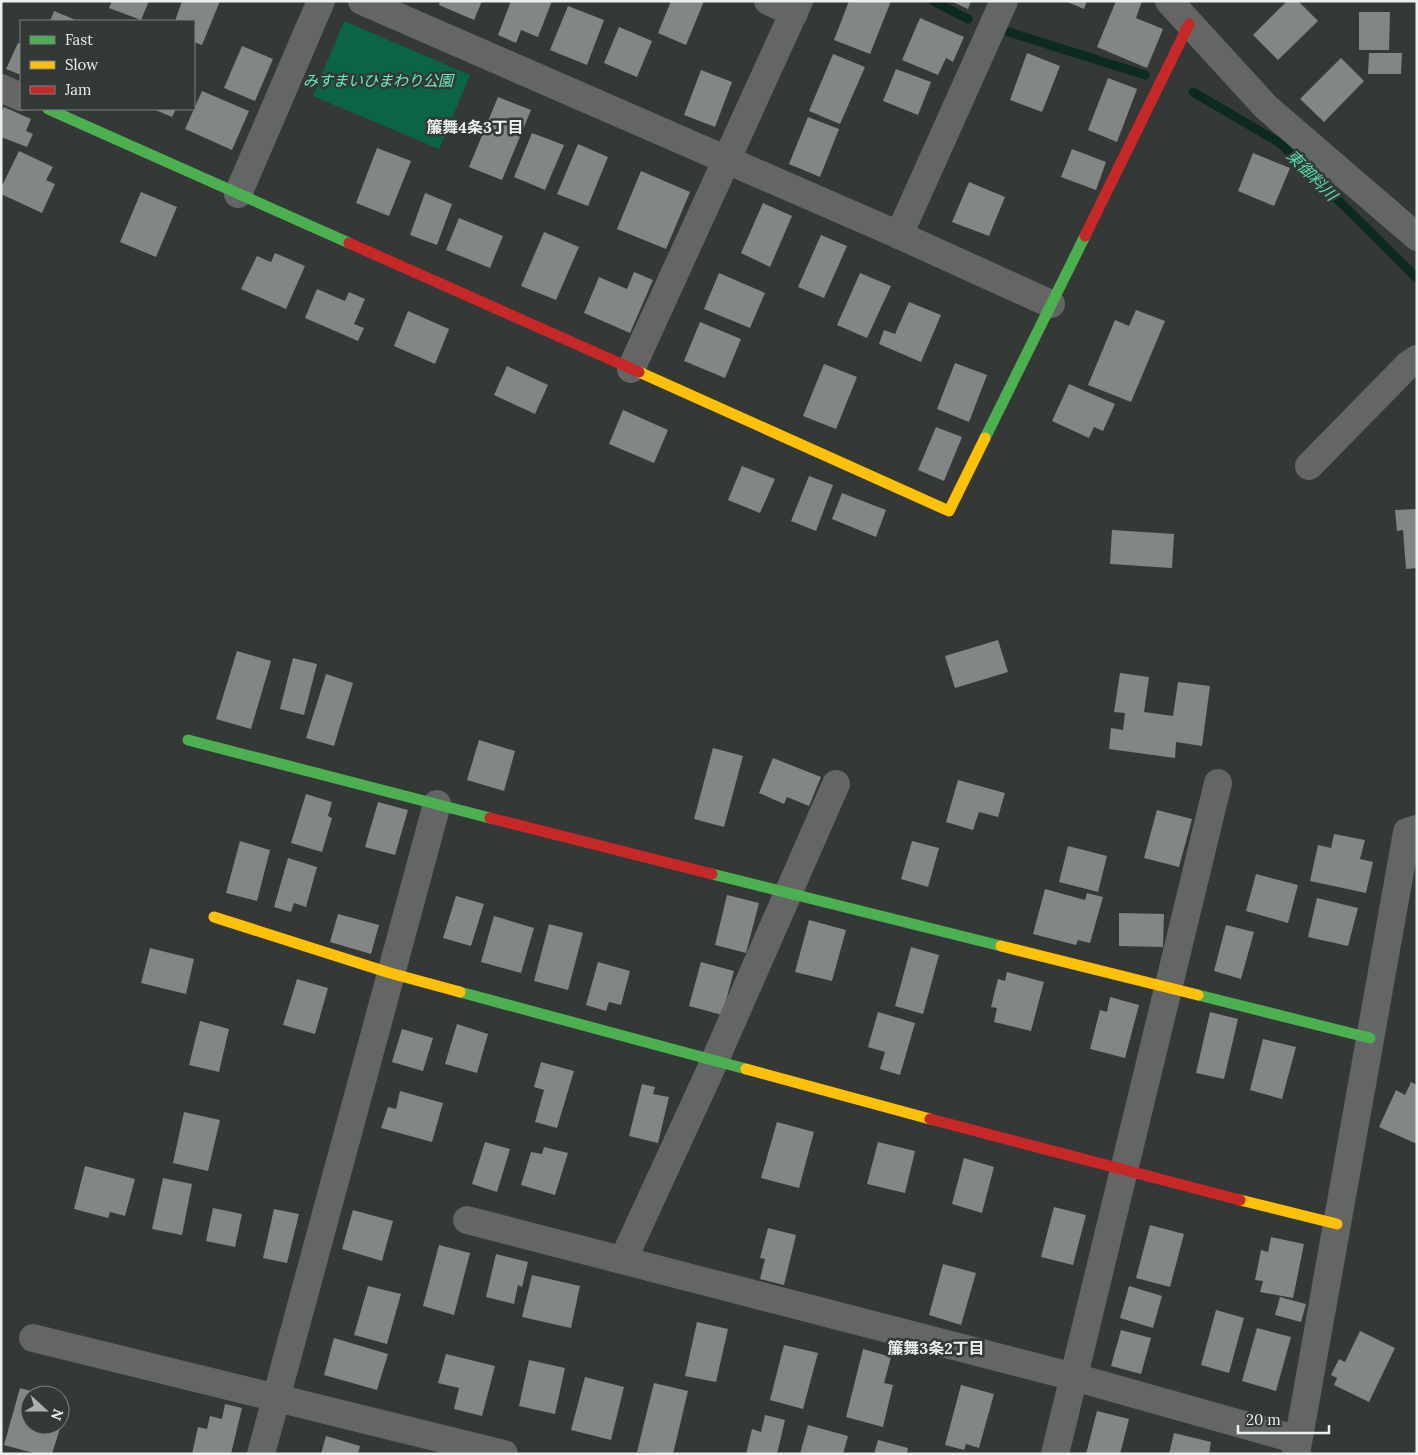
<svg xmlns="http://www.w3.org/2000/svg" width="1418" height="1455" viewBox="0 0 1418 1455" font-family="Lora,'Noto Sans JP',serif">
<style>
.green{fill:#0b6448}
.lines{fill:none;stroke-linecap:round;stroke-linejoin:round}
.stream{stroke:#0c2a1e;stroke-width:9}
.building{fill:#828684}
.street{stroke:#646665;stroke-width:28}
.fast{stroke:#4caf50;stroke-width:11}
.slow{stroke:#ffc107;stroke-width:11}
.jam{stroke:#c62828;stroke-width:11}
.labels{text-anchor:middle;dominant-baseline:central;stroke-width:5;stroke-linejoin:round;paint-order:stroke}
.park-label{font-size:15px;font-style:italic;fill:#6af1bb;stroke:#333936}
.neighbourhood-label{font-size:16px;font-weight:bold;fill:#ecf0ee;stroke:#333936}
.water-label{font-size:16px;font-style:italic;fill:#56dfaa;stroke:#333936}
</style>
<rect width="100%" height="100%" fill="#343836"/>
<!-- green -->
<path class="green" d="M 344,21 L 470,75 L 439,149 L 313,96 Z"/>
<g class="lines">
<!-- stream -->
<g class="stream">
<path d="M 933,1 L 968,19"/>
<path d="M 1009,32 L 1145,75"/>
<path d="M 1193,92 L 1280,143 L 1417,278"/>
</g>
</g>
<!-- building -->
<g class="building">
<path d="M 112,1 L 149,1 L 141,20 L 109,8 Z"/>
<path d="M 182,1 L 220,1 L 202,45 L 194,42 L 194,21 L 175,21 Z"/>
<path d="M 440,1 L 482,1 L 474,20 L 439,5 Z"/>
<path d="M 511,1 L 552,1 L 538,37 L 521,30 L 516,43 L 498,35 Z"/>
<path d="M 671,1 L 704,1 L 686,45 L 658,33 Z"/>
<path d="M 849,1 L 891,1 L 870,54 L 834,40 Z"/>
<path d="M 951,1 L 971,1 L 968,9 Z"/>
<path d="M 1065,1 L 1087,1 L 1084,9 Z"/>
<path d="M 1116,1 L 1142,1 L 1136,18 L 1163,29 L 1147,68 L 1097,47 Z"/>
<path d="M 1287,1 L 1298,1 L 1318,21 L 1278,60 L 1253,35 Z"/>
<path d="M 568,6 L 604,20 L 587,65 L 550,50 Z"/>
<path d="M 54,11 L 78,21 L 50,21 Z"/>
<path d="M 1359,12 L 1390,12 L 1389,50 L 1359,50 Z"/>
<path d="M 920,18 L 964,37 L 953,62 L 946,58 L 938,75 L 902,60 Z"/>
<path d="M 619,27 L 652,41 L 637,77 L 604,63 Z"/>
<path d="M 18,43 L 21,44 L 21,75 L 6,69 Z"/>
<path d="M 242,46 L 273,59 L 255,101 L 224,88 Z"/>
<path d="M 1027,53 L 1060,66 L 1042,112 L 1010,100 Z"/>
<path d="M 1369,53 L 1402,53 L 1401,74 L 1368,74 Z"/>
<path d="M 833,54 L 865,67 L 840,124 L 809,111 Z"/>
<path d="M 1341,58 L 1364,81 L 1324,122 L 1300,99 Z"/>
<path d="M 896,69 L 931,82 L 918,115 L 883,101 Z"/>
<path d="M 701,70 L 732,82 L 715,127 L 684,115 Z"/>
<path d="M 1108,78 L 1137,89 L 1117,142 L 1088,130 Z"/>
<path d="M 202,91 L 249,111 L 232,150 L 185,129 Z"/>
<path d="M 498,97 L 531,110 L 502,180 L 469,167 Z"/>
<path d="M 4,107 L 31,119 L 26,131 L 33,134 L 27,147 L 1,137 L 1,113 Z"/>
<path d="M 153,109 L 176,109 L 172,117 Z"/>
<path d="M 808,117 L 839,129 L 820,177 L 789,164 Z"/>
<path d="M 532,133 L 564,145 L 545,190 L 514,177 Z"/>
<path d="M 578,144 L 608,157 L 588,206 L 557,194 Z"/>
<path d="M 377,148 L 411,161 L 389,216 L 356,203 Z"/>
<path d="M 1072,149 L 1106,162 L 1096,190 L 1061,177 Z"/>
<path d="M 19,151 L 53,167 L 46,180 L 55,184 L 42,213 L 1,194 L 1,188 Z"/>
<path d="M 1253,153 L 1290,168 L 1274,206 L 1238,191 Z"/>
<path d="M 641,171 L 690,192 L 666,249 L 617,229 Z"/>
<path d="M 969,182 L 1005,197 L 989,236 L 952,222 Z"/>
<path d="M 141,192 L 177,207 L 156,257 L 120,242 Z"/>
<path d="M 425,193 L 452,204 L 437,245 L 410,235 Z"/>
<path d="M 763,203 L 792,216 L 770,267 L 741,253 Z"/>
<path d="M 459,218 L 503,236 L 490,268 L 446,250 Z"/>
<path d="M 544,232 L 579,247 L 556,300 L 521,286 Z"/>
<path d="M 821,235 L 847,246 L 824,298 L 798,287 Z"/>
<path d="M 275,253 L 305,266 L 286,309 L 241,289 L 257,256 L 271,262 Z"/>
<path d="M 634,272 L 653,280 L 630,333 L 584,313 L 599,277 L 627,289 Z"/>
<path d="M 719,273 L 765,293 L 750,328 L 704,309 Z"/>
<path d="M 860,273 L 891,286 L 867,338 L 837,325 Z"/>
<path d="M 317,289 L 345,301 L 349,292 L 365,299 L 354,324 L 364,328 L 358,341 L 305,318 Z"/>
<path d="M 909,302 L 941,315 L 921,362 L 879,344 L 884,330 L 895,334 Z"/>
<path d="M 1136,310 L 1165,321 L 1131,402 L 1088,385 L 1115,320 L 1129,326 Z"/>
<path d="M 408,311 L 449,329 L 435,364 L 394,346 Z"/>
<path d="M 700,322 L 741,339 L 725,378 L 684,361 Z"/>
<path d="M 955,363 L 987,375 L 969,422 L 937,409 Z"/>
<path d="M 824,364 L 857,377 L 836,429 L 803,416 Z"/>
<path d="M 507,366 L 548,385 L 535,414 L 494,395 Z"/>
<path d="M 1069,384 L 1115,404 L 1103,431 L 1094,427 L 1089,438 L 1052,421 Z"/>
<path d="M 623,410 L 668,430 L 654,463 L 609,444 Z"/>
<path d="M 936,427 L 962,437 L 944,481 L 918,470 Z"/>
<path d="M 742,466 L 775,479 L 760,513 L 728,500 Z"/>
<path d="M 809,476 L 833,485 L 816,531 L 791,521 Z"/>
<path d="M 842,493 L 886,510 L 876,537 L 832,519 Z"/>
<path d="M 1417,509 L 1417,568 L 1406,569 L 1403,530 L 1397,531 L 1395,510 Z"/>
<path d="M 1112,530 L 1174,534 L 1172,568 L 1110,564 Z"/>
<path d="M 998,640 L 1008,672 L 955,688 L 945,656 Z"/>
<path d="M 237,651 L 271,661 L 251,729 L 216,719 Z"/>
<path d="M 293,658 L 317,664 L 304,715 L 280,709 Z"/>
<path d="M 1120,673 L 1149,677 L 1144,712 L 1173,716 L 1178,682 L 1210,686 L 1202,746 L 1176,742 L 1175,758 L 1109,749 L 1111,728 L 1123,730 L 1125,713 L 1114,712 Z"/>
<path d="M 326,674 L 353,683 L 334,746 L 306,738 Z"/>
<path d="M 479,740 L 515,751 L 504,791 L 467,780 Z"/>
<path d="M 713,748 L 743,756 L 724,827 L 694,819 Z"/>
<path d="M 773,758 L 821,777 L 809,806 L 787,797 L 784,804 L 759,793 Z"/>
<path d="M 958,780 L 1005,793 L 998,817 L 979,812 L 973,830 L 946,822 Z"/>
<path d="M 306,794 L 332,802 L 328,816 L 332,818 L 322,852 L 291,843 Z"/>
<path d="M 378,802 L 408,810 L 395,855 L 365,847 Z"/>
<path d="M 1157,810 L 1192,819 L 1179,867 L 1144,858 Z"/>
<path d="M 1334,834 L 1365,840 L 1360,859 L 1373,862 L 1366,893 L 1310,881 L 1318,845 L 1331,848 Z"/>
<path d="M 240,841 L 270,850 L 257,901 L 226,893 Z"/>
<path d="M 912,841 L 939,848 L 928,887 L 901,879 Z"/>
<path d="M 1068,846 L 1107,856 L 1098,892 L 1059,882 Z"/>
<path d="M 288,858 L 317,867 L 306,907 L 294,903 L 291,912 L 274,907 Z"/>
<path d="M 1256,874 L 1298,885 L 1288,923 L 1246,911 Z"/>
<path d="M 1045,889 L 1085,900 L 1087,893 L 1103,897 L 1090,943 L 1078,940 L 1076,945 L 1033,934 Z"/>
<path d="M 727,895 L 759,903 L 746,953 L 715,945 Z"/>
<path d="M 456,896 L 484,904 L 471,946 L 443,938 Z"/>
<path d="M 1317,898 L 1358,908 L 1348,946 L 1308,937 Z"/>
<path d="M 1119,913 L 1164,914 L 1163,947 L 1119,946 Z"/>
<path d="M 338,914 L 379,925 L 371,954 L 330,942 Z"/>
<path d="M 494,916 L 534,928 L 521,973 L 481,962 Z"/>
<path d="M 809,920 L 846,930 L 832,981 L 795,972 Z"/>
<path d="M 549,924 L 583,933 L 568,990 L 534,981 Z"/>
<path d="M 1226,925 L 1254,932 L 1241,979 L 1214,971 Z"/>
<path d="M 911,947 L 939,955 L 923,1014 L 895,1006 Z"/>
<path d="M 150,948 L 194,959 L 186,994 L 141,983 Z"/>
<path d="M 598,962 L 630,971 L 621,1005 L 609,1002 L 606,1011 L 586,1005 Z"/>
<path d="M 701,962 L 734,971 L 722,1015 L 689,1006 Z"/>
<path d="M 1007,972 L 1044,982 L 1031,1031 L 994,1022 L 997,1008 L 991,1007 L 998,979 L 1005,981 Z"/>
<path d="M 297,979 L 328,988 L 315,1034 L 283,1025 Z"/>
<path d="M 1110,997 L 1139,1005 L 1125,1058 L 1090,1049 L 1100,1010 L 1107,1012 Z"/>
<path d="M 878,1012 L 915,1023 L 900,1075 L 880,1069 L 885,1052 L 868,1047 Z"/>
<path d="M 1210,1012 L 1238,1019 L 1224,1079 L 1196,1073 Z"/>
<path d="M 200,1021 L 229,1029 L 219,1072 L 189,1065 Z"/>
<path d="M 457,1024 L 488,1034 L 477,1073 L 445,1064 Z"/>
<path d="M 402,1029 L 433,1038 L 423,1071 L 392,1062 Z"/>
<path d="M 1263,1039 L 1296,1047 L 1282,1099 L 1250,1090 Z"/>
<path d="M 541,1062 L 574,1071 L 557,1128 L 535,1122 L 544,1090 L 534,1087 Z"/>
<path d="M 1411,1082 L 1417,1085 L 1417,1144 L 1379,1127 L 1396,1090 L 1405,1095 Z"/>
<path d="M 642,1084 L 655,1087 L 653,1094 L 669,1097 L 658,1143 L 629,1136 Z"/>
<path d="M 400,1091 L 443,1103 L 432,1142 L 381,1128 L 388,1107 L 396,1109 Z"/>
<path d="M 184,1112 L 220,1120 L 208,1171 L 173,1163 Z"/>
<path d="M 777,1122 L 814,1132 L 799,1188 L 761,1178 Z"/>
<path d="M 485,1142 L 510,1149 L 497,1192 L 472,1184 Z"/>
<path d="M 878,1142 L 915,1151 L 905,1193 L 867,1184 Z"/>
<path d="M 544,1147 L 568,1153 L 555,1195 L 521,1185 L 531,1152 L 542,1154 Z"/>
<path d="M 964,1158 L 994,1167 L 982,1213 L 952,1204 Z"/>
<path d="M 85,1166 L 135,1179 L 125,1216 L 110,1212 L 108,1218 L 74,1209 Z"/>
<path d="M 163,1178 L 192,1184 L 182,1235 L 152,1229 Z"/>
<path d="M 1054,1207 L 1086,1215 L 1073,1265 L 1041,1257 Z"/>
<path d="M 213,1208 L 242,1214 L 235,1247 L 206,1241 Z"/>
<path d="M 274,1209 L 299,1214 L 287,1263 L 263,1258 Z"/>
<path d="M 353,1210 L 393,1221 L 382,1261 L 342,1249 Z"/>
<path d="M 1150,1225 L 1184,1234 L 1170,1287 L 1136,1278 Z"/>
<path d="M 768,1228 L 796,1235 L 784,1285 L 760,1279 L 765,1259 L 760,1258 Z"/>
<path d="M 1271,1237 L 1304,1244 L 1293,1298 L 1260,1292 L 1263,1281 L 1255,1280 L 1261,1250 L 1268,1252 Z"/>
<path d="M 439,1245 L 470,1253 L 454,1315 L 423,1306 Z"/>
<path d="M 496,1254 L 528,1262 L 522,1287 L 518,1285 L 514,1304 L 486,1297 Z"/>
<path d="M 943,1264 L 976,1273 L 961,1325 L 929,1315 Z"/>
<path d="M 532,1275 L 580,1286 L 571,1328 L 522,1317 Z"/>
<path d="M 368,1286 L 401,1294 L 387,1344 L 354,1335 Z"/>
<path d="M 1129,1286 L 1162,1296 L 1153,1328 L 1120,1318 Z"/>
<path d="M 1280,1297 L 1306,1304 L 1301,1322 L 1275,1315 Z"/>
<path d="M 1216,1310 L 1244,1318 L 1229,1373 L 1201,1365 Z"/>
<path d="M 697,1322 L 728,1329 L 716,1382 L 685,1376 Z"/>
<path d="M 1257,1328 L 1291,1337 L 1276,1391 L 1242,1381 Z"/>
<path d="M 1121,1330 L 1151,1338 L 1141,1374 L 1111,1366 Z"/>
<path d="M 1360,1331 L 1395,1348 L 1369,1402 L 1334,1385 L 1337,1378 L 1331,1375 L 1339,1359 L 1345,1362 Z"/>
<path d="M 334,1338 L 388,1354 L 377,1390 L 324,1375 Z"/>
<path d="M 784,1345 L 818,1353 L 803,1409 L 770,1400 Z"/>
<path d="M 863,1349 L 891,1357 L 884,1383 L 893,1385 L 883,1427 L 846,1417 Z"/>
<path d="M 446,1354 L 495,1366 L 482,1416 L 454,1409 L 459,1388 L 438,1383 Z"/>
<path d="M 529,1360 L 565,1368 L 555,1414 L 519,1406 Z"/>
<path d="M 585,1377 L 624,1387 L 611,1440 L 571,1430 Z"/>
<path d="M 654,1383 L 688,1391 L 673,1454 L 637,1452 Z"/>
<path d="M 961,1385 L 994,1394 L 979,1448 L 966,1444 L 964,1450 L 945,1445 Z"/>
<path d="M 20,1388 L 42,1394 L 30,1395 L 30,1425 L 61,1425 L 52,1454 L 37,1454 L 4,1445 Z"/>
<path d="M 225,1404 L 242,1408 L 231,1454 L 192,1454 L 198,1427 L 207,1429 L 210,1416 L 222,1419 Z"/>
<path d="M 1097,1411 L 1129,1419 L 1120,1454 L 1086,1454 Z"/>
<path d="M 765,1415 L 785,1420 L 777,1454 L 746,1454 L 752,1429 L 761,1432 Z"/>
<path d="M 808,1425 L 848,1436 L 843,1454 L 800,1454 Z"/>
<path d="M 1174,1433 L 1211,1442 L 1209,1454 L 1169,1454 Z"/>
<path d="M 326,1436 L 360,1446 L 358,1454 L 321,1454 Z"/>
<path d="M 878,1440 L 908,1448 L 907,1454 L 874,1454 Z"/>
</g>
<g class="lines">
<!-- street -->
<g class="street">
<path d="M 362,1 L 899,235 L 1051,304"/>
<path d="M 768,1 L 794,13"/>
<path d="M 1169,1 L 1266,107 L 1417,237"/>
<path d="M 1,88 L 21,97"/>
<path d="M 238,194 L 321,1"/>
<path d="M 899,235 L 1004,1"/>
<path d="M 631,369 L 799,1"/>
<path d="M 1309,466 L 1408,365 L 1417,359"/>
<path d="M 467,1220 L 1074,1377 L 1298,1440"/>
<path d="M 623,1260 L 715,1060 L 836,784"/>
<path d="M 33,1338 L 504,1454"/>
<path d="M 261,1454 L 437,804"/>
<path d="M 1055,1454 L 1218,783"/>
<path d="M 1296,1454 L 1407,832 L 1417,829"/>
</g>
<!-- fast -->
<g class="fast">
<path d="M 48,109 L 349,243"/>
<path d="M 985,438 L 1085,236"/>
<path d="M 188,740 L 490,818"/>
<path d="M 712,874 L 1001,946"/>
<path d="M 460,992 L 746,1069"/>
<path d="M 1198,995 L 1370,1038"/>
</g>
<!-- slow -->
<g class="slow">
<path d="M 639,372 L 949,511 L 985,438"/>
<path d="M 214,917 L 390,973 L 460,992"/>
<path d="M 1001,946 L 1198,995"/>
<path d="M 746,1069 L 930,1119"/>
<path d="M 1240,1200 L 1337,1224"/>
</g>
<!-- jam -->
<g class="jam">
<path d="M 1085,236 L 1189,24"/>
<path d="M 349,243 L 639,372"/>
<path d="M 490,818 L 712,874"/>
<path d="M 930,1119 L 1240,1200"/>
</g>
</g>
<g class="labels">
<!-- park labels -->
<g class="park-label">
<text x="378" y="80">みすまいひまわり公園</text>
</g>
<!-- neighbourhood labels -->
<g class="neighbourhood-label">
<text x="475" y="127">簾舞4条3丁目</text>
<text x="936" y="1348">簾舞3条2丁目</text>
</g>
<!-- water labels -->
<g class="water-label">
<text transform="translate(1312 175) rotate(45)">東御料川</text>
</g>
</g>
<!-- border -->
<rect width="1418" height="1455" fill="none" stroke="#ecf0ee" stroke-width="5"/>
<!-- legend -->
<rect x="20" y="20" width="175" height="90" fill="#333936" stroke="#7d8280"/>
<rect x="30" y="36" width="25" height="8" fill="#4caf50" stroke="#7d8280"/>
<text x="65" y="45" font-size="15" fill="#ecf0ee">Fast</text>
<rect x="30" y="61" width="25" height="8" fill="#ffc107" stroke="#7d8280"/>
<text x="65" y="70" font-size="15" fill="#ecf0ee">Slow</text>
<rect x="30" y="86" width="25" height="8" fill="#c62828" stroke="#7d8280"/>
<text x="65" y="95" font-size="15" fill="#ecf0ee">Jam</text>
<!-- north arrow -->
<g transform="translate(45 1410) rotate(111)"><circle r="24" fill="#333936" stroke="#7d8280"/>
<path d="M0-4L9 19L0 12L-9 19Z" fill="#acb0ae"/>
<text y="-8" font-size="14" font-weight="bold" text-anchor="middle" fill="#ecf0ee">N</text>
</g>
<!-- scale -->
<path d="M1238 1425v8h91v-8" fill="none" stroke="#ecf0ee" stroke-width="2.5"/>
<text x="1246" y="1425" font-size="15" fill="#ecf0ee" stroke="#333936" stroke-width="4" paint-order="stroke">20 m</text>
</svg>
